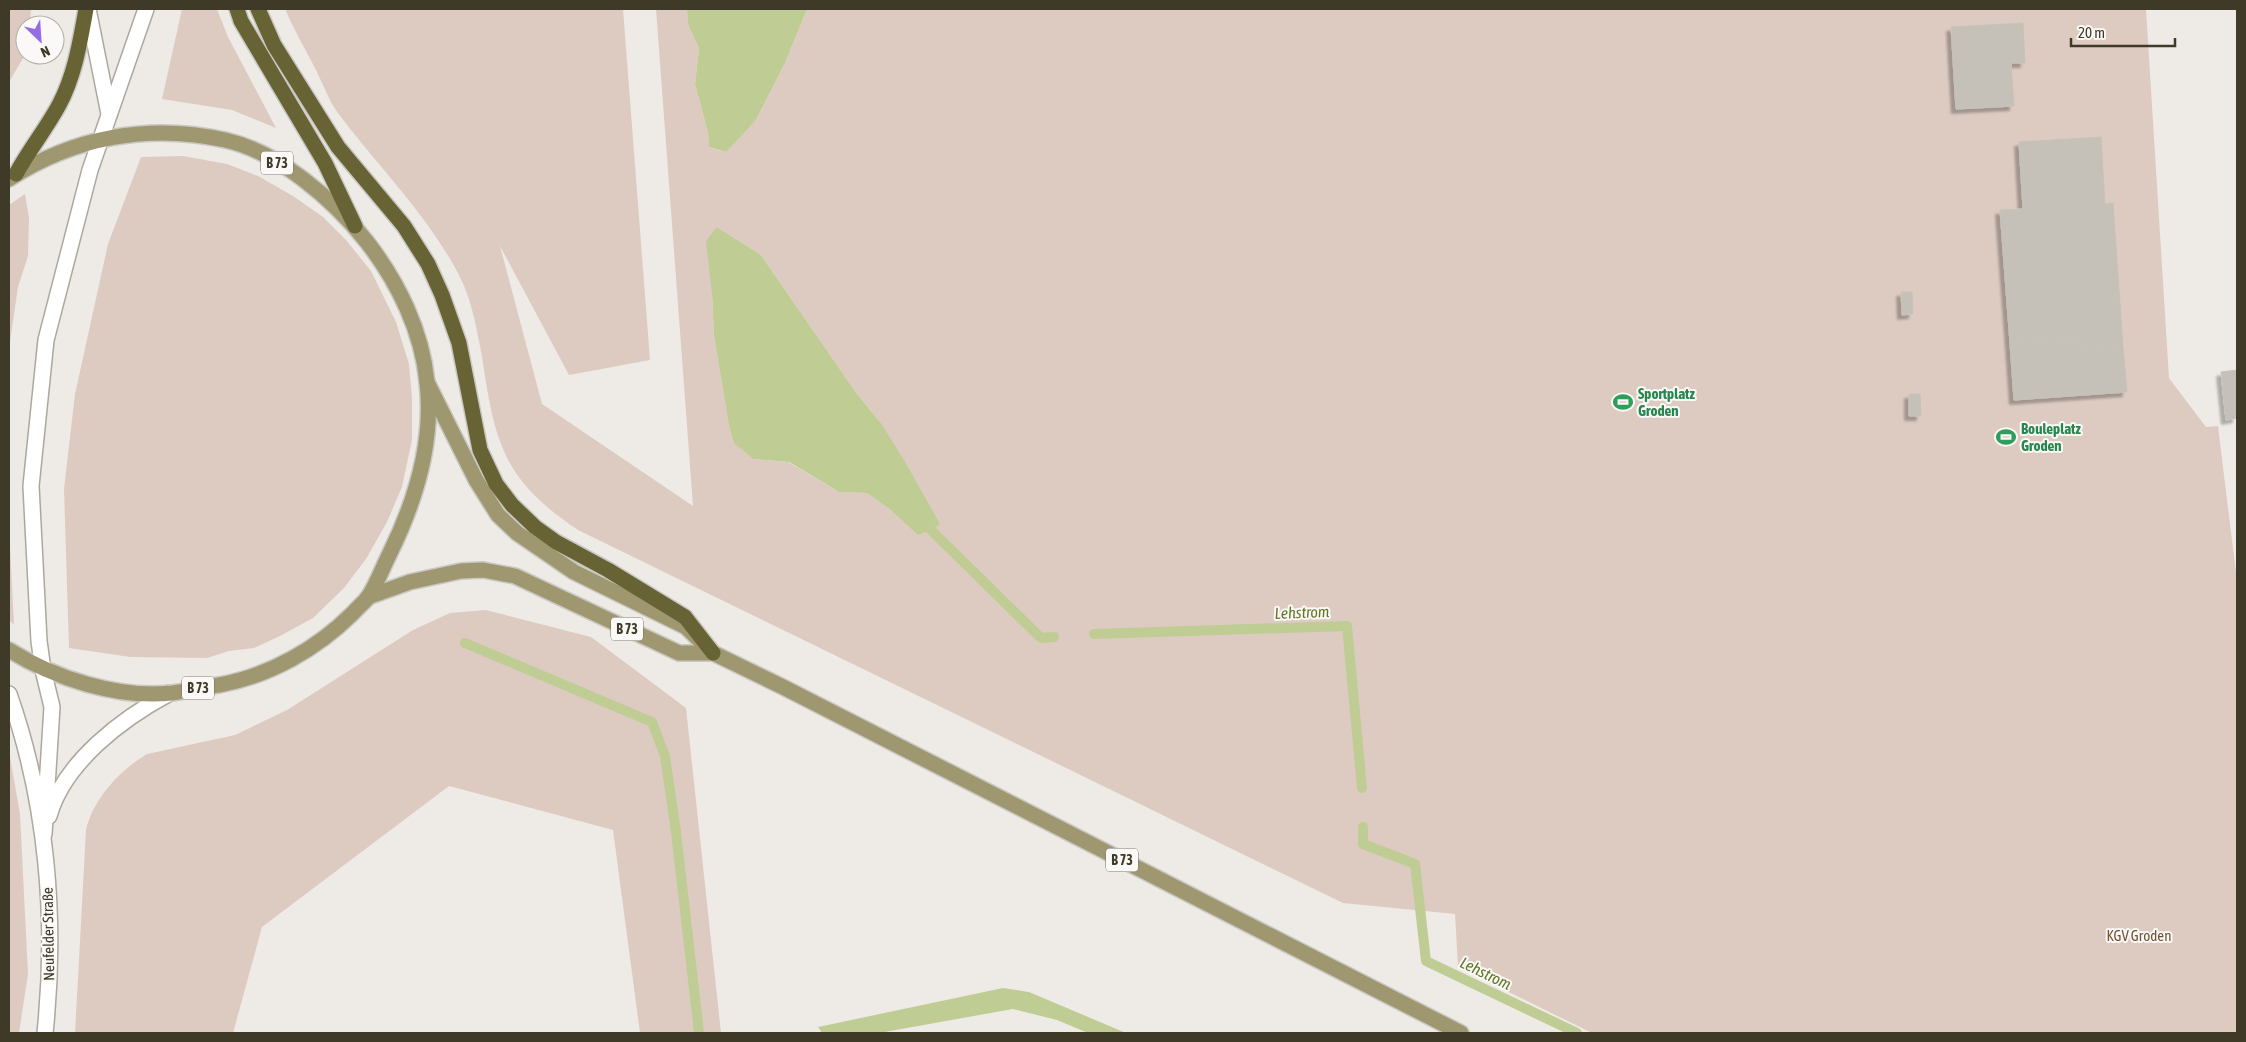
<svg xmlns="http://www.w3.org/2000/svg" width="2246" height="1042" viewBox="0 0 2246 1042" font-family="'Asap Condensed',sans-serif">
<style>
.green{fill:#ddcbc2;fill-rule:evenodd}
.water{fill:#bfcd94}
.lines{fill:none;stroke-linecap:round;stroke-linejoin:round}
.stream{stroke:#bfcd94;stroke-width:10}
.building{fill:#c5c1b9;stroke:#c7c3b9;filter:url(#shadow)}
.minor-casing{stroke:#aca89d;stroke-width:18}
.major-casing{stroke:#c9c8c3;stroke-width:18}
.highway-casing{stroke:#c9c8c3;stroke-width:18}
.minor{stroke:#fff;stroke-width:15}
.major{stroke:#9f976f;stroke-width:15}
.highway{stroke:#686335;stroke-width:15}
.labels{text-anchor:middle;dominant-baseline:central;stroke-width:4;stroke-linejoin:round;paint-order:stroke}
.shield{fill:#faf9f7;stroke:#777365;stroke-width:1}
.shield-label{font-size:14px;font-weight:bold;fill:#3f3a27}
.leisure-label{font-size:15px;font-weight:bold;fill:#27864d;stroke:#faf9f7;text-anchor:start}
.street-label{font-size:15px;fill:#3f3a27;stroke:#faf9f7}
.park-label{font-size:15px;fill:#725234;stroke:#faf9f7}
.water-label{font-size:16px;font-style:italic;fill:#617625;stroke:#faf9f7}
</style>
<defs>
<filter id="shadow"><feDropShadow dx="-4.5" dy="4.5" stdDeviation="1" flood-color="#0004"/></filter>
</defs>
<rect width="100%" height="100%" fill="#eeebe6"/>
<!-- green -->
<g class="green">
<path d="M 9,9 L 31,9 L 30,25 L 25,25 L 25,55 L 9,82 Z"/>
<path d="M 182,9 L 217,9 L 228,37 L 276,128 L 232,110 L 162,99 Z"/>
<path d="M 285,9 L 623,9 L 650,360 L 569,375 L 500,246 L 542,404 L 693,506 L 656,9 L 687,9 L 688,25 L 699,48 L 695,84 L 708,133 L 709,147 L 725,152 L 756,120 L 785,63 L 807,9 L 2146,9 L 2169,378 L 2206,427 L 2218,426 L 2237,581 L 2237,1033 L 1592,1033 L 1458,967 L 1455,914 L 1343,903 L 578,530 C 503,480 495,443 482,357 C 477,330 472,301 460,277 C 428,215 380,169 338,113 C 329,101 323,84 316,70 C 305,49 294,30 285,9 ZM 717,227 L 761,255 L 857,394 L 880,422 L 892,511 L 867,493 L 839,492 L 788,462 L 753,459 L 734,442 L 729,426 L 714,336 L 712,294 Z"/>
<path d="M 183,156 L 227,164 L 258,176 L 293,196 L 323,217 L 346,240 L 371,271 L 396,322 L 409,364 L 412,398 L 412,440 L 402,487 L 387,522 L 366,559 L 344,588 L 313,618 L 280,636 L 254,648 L 229,651 L 207,658 L 130,657 L 69,648 L 64,489 L 75,394 L 108,244 L 141,157 Z"/>
<path d="M 25,194 L 29,218 L 28,256 L 18,287 L 9,349 L 9,205 Z"/>
<path d="M 9,525 L 14,625 L 9,620 Z"/>
<path d="M 486,610 L 591,637 L 686,708 L 721,1033 L 640,1033 L 613,830 L 449,786 L 262,927 L 233,1033 L 75,1033 L 86,830 C 93,799 120,770 147,754 L 235,735 L 287,710 L 413,630 L 450,613 Z"/>
<path d="M 9,751 L 20,814 L 28,974 L 19,1033 L 9,1033 Z"/>
</g>
<!-- water -->
<g class="water">
<path d="M 687,9 L 807,9 L 785,63 L 756,120 L 726,152 L 709,147 L 708,133 L 695,84 L 699,48 L 688,25 Z"/>
<path d="M 717,227 L 761,255 L 857,394 L 880,422 L 904,460 L 940,524 L 931,530 L 918,535 L 892,511 L 867,493 L 839,492 L 789,462 L 753,459 L 734,443 L 729,426 L 714,336 L 712,294 L 706,241 Z"/>
<path d="M 1003,988 L 1029,992 L 1126,1033 L 1088,1033 L 1057,1020 L 1013,1009 L 879,1033 L 822,1033 L 818,1027 Z"/>
</g>
<g class="lines">
<!-- stream -->
<g class="stream">
<path d="M 931,530 L 1041,638 L 1054,637"/>
<path d="M 1094,634 L 1347,626 L 1362,788"/>
<path d="M 465,643 L 652,722 L 665,756 L 676,832 L 699,1033"/>
<path d="M 1363,827 L 1363,844 L 1415,864 L 1426,961 L 1577,1033"/>
</g>
</g>
<!-- building -->
<g class="building">
<path d="M 2023,23 L 2025,63 L 2011,63 L 2014,106 L 1956,109 L 1951,27 Z"/>
<path d="M 2101,137 L 2105,204 L 2113,203 L 2123,347 L 2080,351 L 2079,337 L 2010,343 L 2000,210 L 2023,209 L 2019,142 Z"/>
<path d="M 1901,292 L 1912,292 L 1913,314 L 1902,315 Z"/>
<path d="M 2079,337 L 2080,351 L 2123,347 L 2127,392 L 2014,400 L 2010,343 Z"/>
<path d="M 2237,370 L 2237,418 L 2226,420 L 2221,372 Z"/>
<path d="M 1909,394 L 1920,394 L 1921,416 L 1909,416 Z"/>
</g>
<g class="lines">
<defs>
<g id="minor">
<path d="M 88,9 L 109,114"/>
<path d="M 9,694 C 47,802 57,920 45,1033"/>
<path d="M 49,816 C 64,762 123,718 170,693"/>
<path d="M 44,834 L 52,707 L 43,670 L 39,641 L 31,486 L 46,340 L 90,170 L 146,9"/>
</g>
<g id="major">
<path d="M 9,179 C 74,137 149,123 225,140 C 279,152 334,200 367,242 C 398,282 422,331 427,382 C 434,442 416,500 390,553 C 383,567 377,583 369,596 C 365,602 358,607 353,613 C 317,649 269,676 219,685 C 203,687 188,691 172,693 C 118,699 54,678 9,650"/>
<path d="M 427,382 L 476,480 L 498,515 L 517,533 L 574,572 L 686,627 L 713,653 L 783,687 L 1461,1033"/>
<path d="M 368,597 L 410,582 L 461,571 L 483,570 L 515,576 L 679,653 L 713,653"/>
</g>
<g id="highway">
<path d="M 237,9 L 241,21 L 325,163 L 355,226"/>
<path d="M 258,9 L 274,45 L 338,147 L 404,226 L 428,264 L 442,295 L 459,343 L 480,450 L 496,484 L 512,505 L 535,527 L 556,542 L 608,570 L 685,617 L 713,653"/>
<path d="M 16,174 C 29,150 46,129 59,105 C 75,75 80,42 86,9"/>
</g>
</defs>
<!-- minor casing -->
<use href="#minor" class="minor-casing"/>
<!-- major casing -->
<use href="#major" class="major-casing"/>
<!-- highway casing -->
<use href="#highway" class="highway-casing"/>
<!-- minor -->
<use href="#minor" class="minor"/>
<!-- major -->
<use href="#major" class="major"/>
<!-- highway -->
<use href="#highway" class="highway"/>
</g>
<!-- icons -->
<defs>
<symbol id="stadium-bare" viewBox="-9 -9 18 18"><path d="M0-5a6.5 5 0 1 0 0 10a6.5 5 0 1 0 0-10ZM-3.5-1.8h7v3.6h-7Z" fill="#2e9e5b" stroke="#faf9f7" stroke-width="2.5" paint-order="stroke"/></symbol>
</defs>
<g fill-rule="evenodd">
<use href="#stadium-bare" x="1609" y="388" width="28" height="28"/>
<use href="#stadium-bare" x="1992" y="423" width="28" height="28"/>
</g>
<g class="labels">
<!-- shield labels -->
<g class="shield">
<rect x="261" y="151.5" width="32" height="23" rx="4"/>
<rect x="611" y="617.5" width="32" height="23" rx="4"/>
<rect x="182" y="676.5" width="32" height="23" rx="4"/>
<rect x="1106" y="848.5" width="32" height="23" rx="4"/>
</g>
<g class="shield-label">
<text x="277" y="163">B 73</text>
<text x="627" y="629">B 73</text>
<text x="198" y="688">B 73</text>
<text x="1122" y="860">B 73</text>
</g>
<!-- leisure labels -->
<g class="leisure-label">
<text x="1638" y="393">Sportplatz<tspan x="1638" dy="17">Groden</tspan></text>
<text x="2021" y="428">Bouleplatz<tspan x="2021" dy="17">Groden</tspan></text>
</g>
<!-- street labels -->
<g class="street-label">
<text transform="translate(48 934) rotate(-91)">Neufelder Straße</text>
</g>
<!-- park labels -->
<g class="park-label">
<text x="2139" y="935">KGV Groden</text>
</g>
<!-- water labels -->
<g class="water-label">
<text transform="translate(1302 612) rotate(-2)">Lehstrom</text>
<text transform="translate(1486 973) rotate(26)">Lehstrom</text>
</g>
</g>
<!-- border -->
<rect width="2246" height="1042" fill="none" stroke="#3f3a27" stroke-width="20"/>
<!-- north arrow -->
<g transform="translate(40 40) rotate(155)"><circle r="24" fill="#faf9f7" stroke="#afada4"/>
<path d="M0-4L9 19L0 12L-9 19Z" fill="#956ce6"/>
<text y="-8" font-size="14" font-weight="bold" text-anchor="middle" fill="#3f3a27">N</text>
</g>
<!-- scale -->
<path d="M2071 38v8h104v-8" fill="none" stroke="#3f3a27" stroke-width="2.5"/>
<text x="2078" y="38" font-size="15" fill="#3f3a27" stroke="#faf9f7" stroke-width="4" paint-order="stroke">20 m</text>
</svg>
